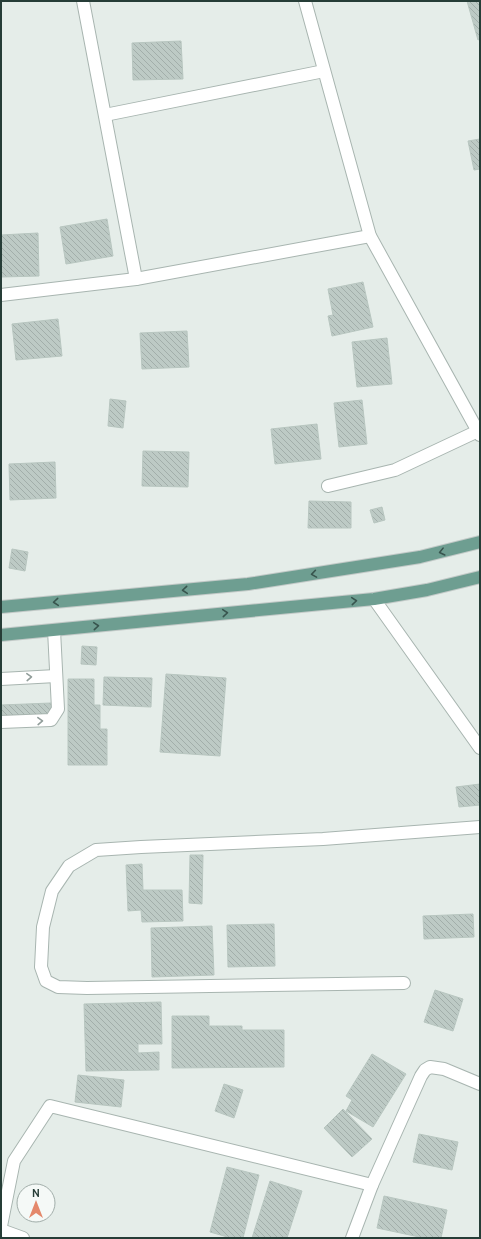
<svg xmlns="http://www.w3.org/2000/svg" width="481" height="1239" viewBox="0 0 481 1239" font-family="Cabin,sans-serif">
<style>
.building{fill:url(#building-back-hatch);stroke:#b8c6c0}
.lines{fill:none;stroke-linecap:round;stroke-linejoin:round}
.minor-casing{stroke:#a8b5b0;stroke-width:14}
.major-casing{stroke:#c2c9c7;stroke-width:14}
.minor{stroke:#fff;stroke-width:12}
.major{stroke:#6e9e91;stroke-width:12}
.oneway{stroke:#38554e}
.oneway2{stroke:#929e9b}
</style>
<defs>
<pattern id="building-back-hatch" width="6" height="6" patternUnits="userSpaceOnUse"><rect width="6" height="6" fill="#bdcac5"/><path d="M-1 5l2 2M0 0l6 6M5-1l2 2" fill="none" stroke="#a2aeaa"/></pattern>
</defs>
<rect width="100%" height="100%" fill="#e5ede9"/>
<!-- building -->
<g class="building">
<path d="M 467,1 L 480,1 L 480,39 L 478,40 Z"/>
<path d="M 181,41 L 183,79 L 133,80 L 132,43 Z"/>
<path d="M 480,139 L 480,169 L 474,170 L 468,141 Z"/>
<path d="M 107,219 L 113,256 L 66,264 L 60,227 Z"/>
<path d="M 38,233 L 39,276 L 1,277 L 1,235 Z"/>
<path d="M 363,282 L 373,327 L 332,336 L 328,316 L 333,315 L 328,289 Z"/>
<path d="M 58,319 L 62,356 L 16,360 L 12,324 Z"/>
<path d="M 187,331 L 189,367 L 142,369 L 140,333 Z"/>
<path d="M 387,338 L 392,384 L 357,387 L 352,342 Z"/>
<path d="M 110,399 L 126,401 L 123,428 L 108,426 Z"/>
<path d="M 362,400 L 367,444 L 339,447 L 334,403 Z"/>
<path d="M 317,424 L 321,459 L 275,464 L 271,429 Z"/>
<path d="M 143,451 L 189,452 L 188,487 L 142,486 Z"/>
<path d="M 55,462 L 56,498 L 10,500 L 9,464 Z"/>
<path d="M 309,501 L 351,502 L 351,528 L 308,528 Z"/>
<path d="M 382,507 L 385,520 L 374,523 L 370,510 Z"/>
<path d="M 12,549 L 28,552 L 25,571 L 9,568 Z"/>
<path d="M 82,646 L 97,647 L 96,665 L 81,664 Z"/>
<path d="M 166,674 L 226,678 L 220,756 L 160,752 Z"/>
<path d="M 104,677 L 152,678 L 151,707 L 103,705 Z"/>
<path d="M 68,679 L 94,679 L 94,705 L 100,705 L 100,729 L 107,729 L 107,765 L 68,765 Z"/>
<path d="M 51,703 L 51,718 L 2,720 L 1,705 Z"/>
<path d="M 480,784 L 480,805 L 459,807 L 456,787 Z"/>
<path d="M 190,855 L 203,855 L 202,904 L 189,903 Z"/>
<path d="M 142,864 L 143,890 L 182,890 L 183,921 L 142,922 L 141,910 L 128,911 L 126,865 Z"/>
<path d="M 473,914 L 474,937 L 424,939 L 423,916 Z"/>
<path d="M 274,924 L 275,966 L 228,967 L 227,925 Z"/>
<path d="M 212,926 L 214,975 L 152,977 L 151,928 Z"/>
<path d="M 435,990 L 463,999 L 453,1031 L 424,1022 Z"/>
<path d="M 161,1002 L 162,1044 L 138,1044 L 138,1053 L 159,1052 L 159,1070 L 86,1071 L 84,1004 Z"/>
<path d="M 172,1016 L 209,1016 L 209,1026 L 242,1026 L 242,1030 L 284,1030 L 284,1067 L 172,1068 Z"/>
<path d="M 372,1054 L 406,1074 L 373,1127 L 346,1111 L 352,1100 L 346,1096 Z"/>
<path d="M 78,1075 L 124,1080 L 121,1107 L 75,1102 Z"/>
<path d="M 224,1084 L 243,1090 L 234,1118 L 215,1111 Z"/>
<path d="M 343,1109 L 372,1139 L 352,1157 L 324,1128 Z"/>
<path d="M 419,1134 L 458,1142 L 452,1170 L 413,1162 Z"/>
<path d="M 227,1167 L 259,1175 L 243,1238 L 231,1238 L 210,1232 Z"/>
<path d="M 270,1181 L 302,1191 L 287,1238 L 252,1238 Z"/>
<path d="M 384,1196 L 447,1210 L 441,1238 L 424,1238 L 377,1228 Z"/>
</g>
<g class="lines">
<defs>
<g id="minor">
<path d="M 83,1 L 136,279"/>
<path d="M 305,1 L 370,236 L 480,435"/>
<path d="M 105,115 L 324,71"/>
<path d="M 1,295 L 136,279 L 370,236"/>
<path d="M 328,486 L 395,470 L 478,431"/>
<path d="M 374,599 L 480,748"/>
<path d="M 1,679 L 56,676"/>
<path d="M 1,722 L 51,720 L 58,709 L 54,630"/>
<path d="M 404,983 L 87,988 L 58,987 L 46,981 L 41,967 L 43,927 L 52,891 L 69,866 L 96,850 L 141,847 L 323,839 L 480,827"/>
<path d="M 1,1226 L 14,1161 L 50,1106 L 372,1185"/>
<path d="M 1,1230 L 23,1238"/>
<path d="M 352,1238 L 372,1185 L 421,1076 L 425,1070 L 430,1067 L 444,1069 L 480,1084"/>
</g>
<g id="major">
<path d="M 1,607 L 248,584 L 420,557 L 480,542"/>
<path d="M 1,635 L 374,599 L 427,590 L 480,577"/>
</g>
</defs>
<!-- minor casing -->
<use href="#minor" class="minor-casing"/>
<!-- major casing -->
<use href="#major" class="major-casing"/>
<!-- minor -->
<use href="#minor" class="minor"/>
<!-- major -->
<use href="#major" class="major"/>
</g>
<!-- one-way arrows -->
<defs><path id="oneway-chevron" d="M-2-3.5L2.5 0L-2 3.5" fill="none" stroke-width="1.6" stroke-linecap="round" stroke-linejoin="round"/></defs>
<g class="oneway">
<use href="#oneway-chevron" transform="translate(442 552) rotate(166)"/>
<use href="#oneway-chevron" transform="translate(314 574) rotate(171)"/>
<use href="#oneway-chevron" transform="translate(185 590) rotate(175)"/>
<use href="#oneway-chevron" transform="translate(354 601) rotate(-5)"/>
<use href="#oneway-chevron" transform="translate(56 602) rotate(175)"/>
<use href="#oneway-chevron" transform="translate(225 613) rotate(-5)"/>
<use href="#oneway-chevron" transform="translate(96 626) rotate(-5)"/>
</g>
<g class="oneway2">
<use href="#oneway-chevron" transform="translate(29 677) rotate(-3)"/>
<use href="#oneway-chevron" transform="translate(40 721) rotate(-2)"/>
</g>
<!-- border -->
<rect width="481" height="1239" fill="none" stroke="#263d37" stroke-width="4"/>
<!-- north arrow -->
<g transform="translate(36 1203)"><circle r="19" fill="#f5f9f7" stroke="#a2aeaa"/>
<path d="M0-3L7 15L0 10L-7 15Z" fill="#e4886b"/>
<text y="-6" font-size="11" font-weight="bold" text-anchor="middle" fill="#263d37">N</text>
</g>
</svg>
